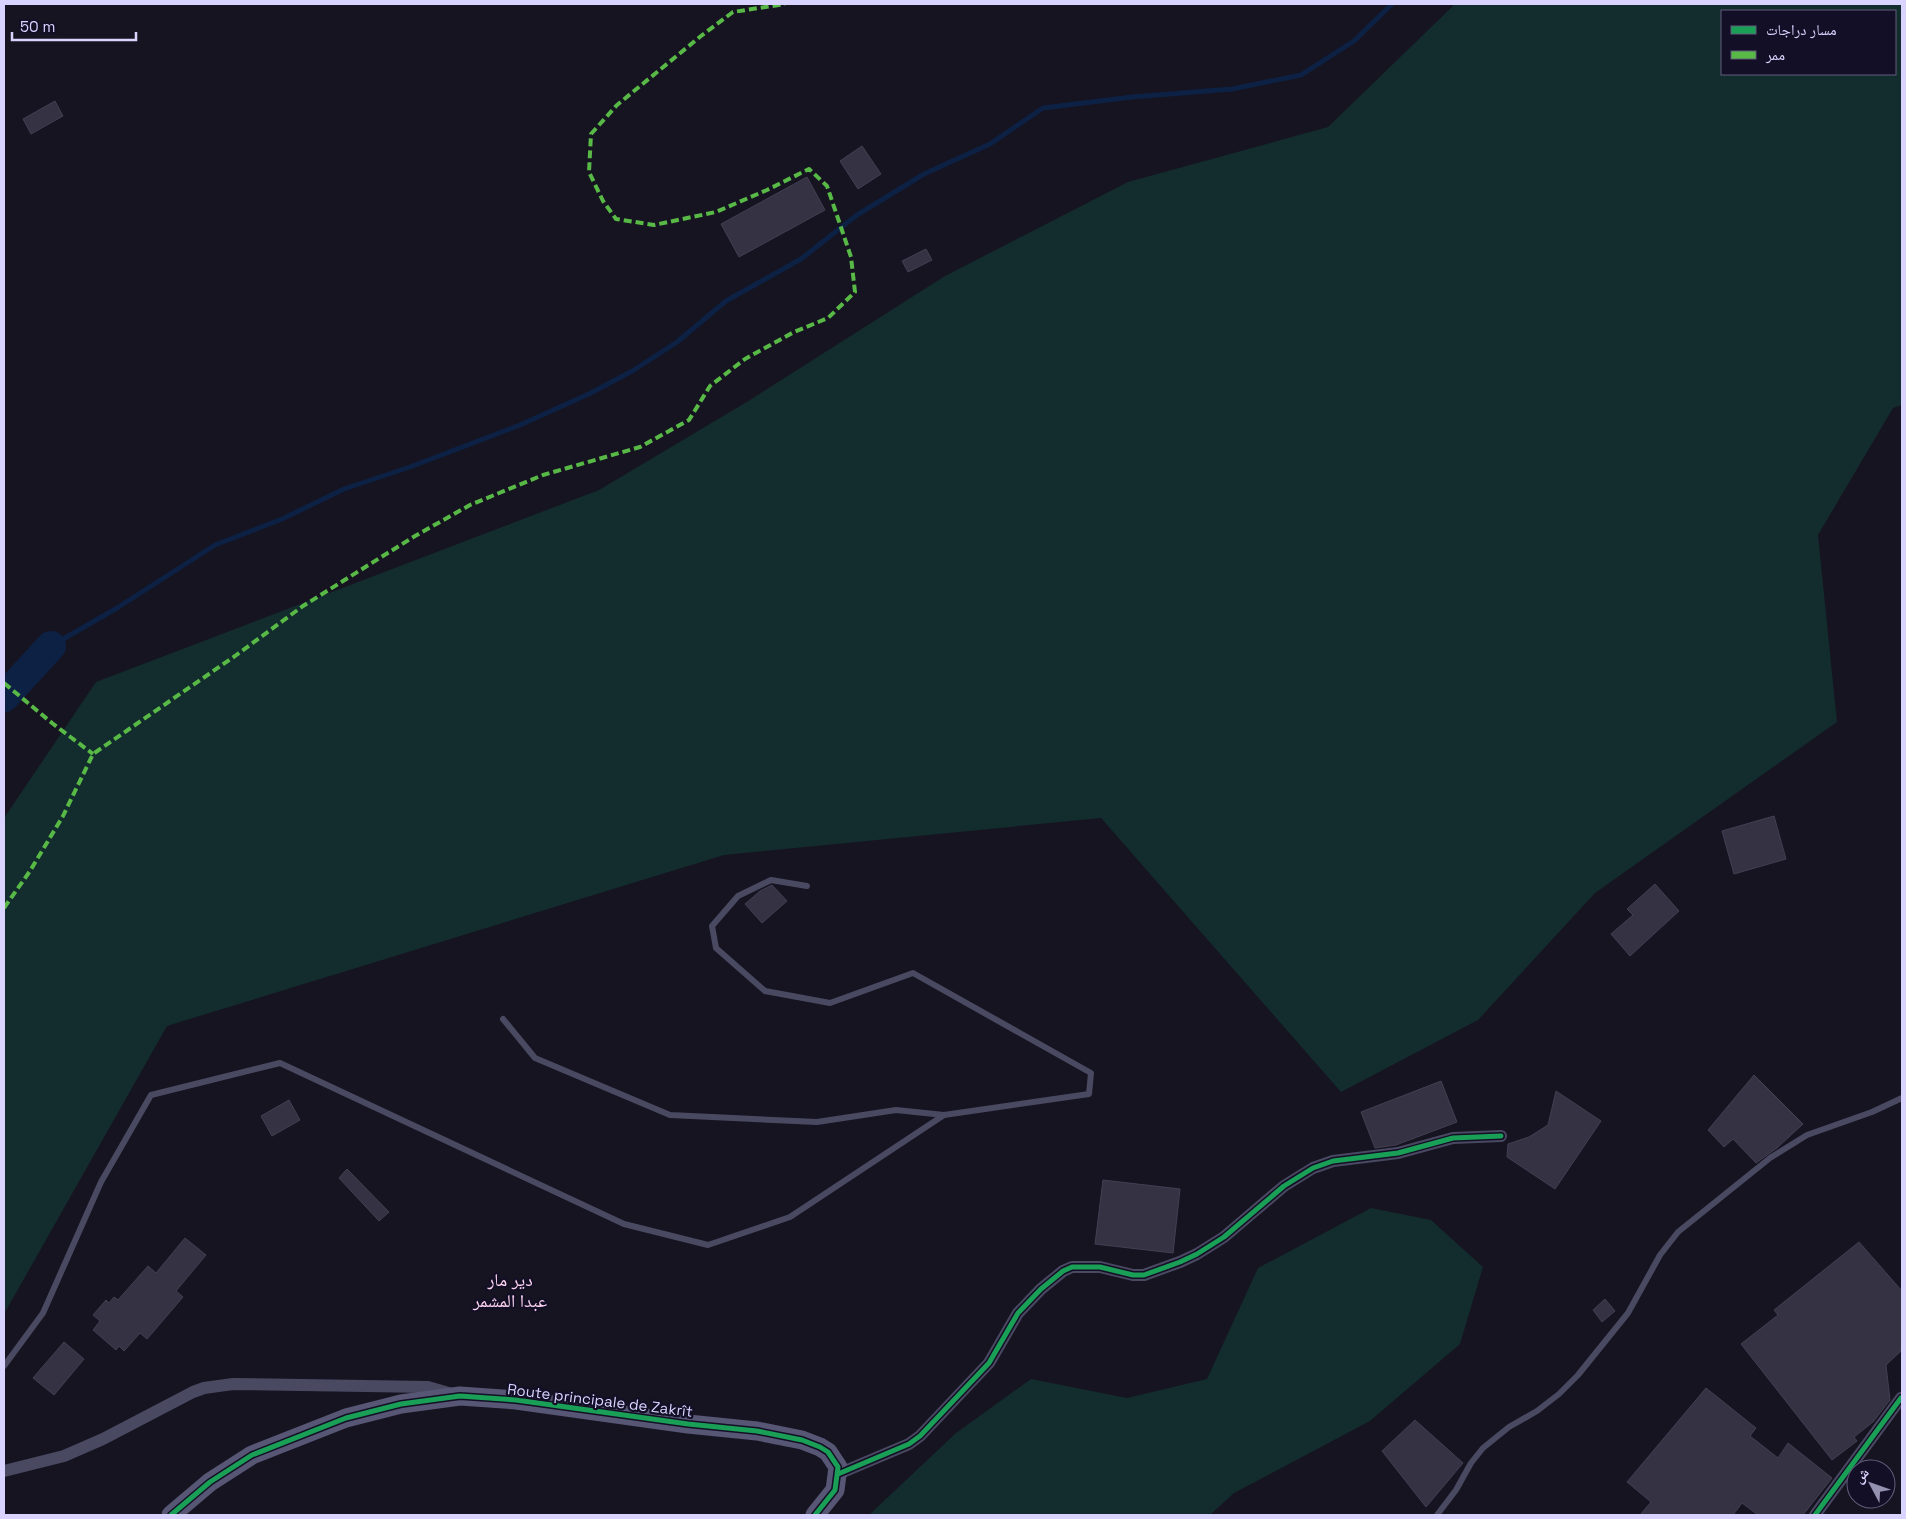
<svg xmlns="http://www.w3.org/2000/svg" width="1906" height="1519" viewBox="0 0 1906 1519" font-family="'Space Grotesk','Noto Naskh Arabic',sans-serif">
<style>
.green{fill:#132c2d;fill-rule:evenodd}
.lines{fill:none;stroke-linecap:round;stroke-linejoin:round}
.stream{stroke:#0d2144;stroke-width:5}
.river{stroke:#0d2144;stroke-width:30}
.building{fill:#343243;stroke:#433f54}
.lane{stroke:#4a4962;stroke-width:6}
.street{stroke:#4a4962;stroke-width:12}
.secondary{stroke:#575674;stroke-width:19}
.quiet{stroke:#58b947;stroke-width:4;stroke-dasharray:8 4;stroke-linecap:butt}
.cycleway-casing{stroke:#130f26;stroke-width:8}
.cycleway{stroke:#1a9f57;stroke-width:5}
.labels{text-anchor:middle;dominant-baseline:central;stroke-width:4.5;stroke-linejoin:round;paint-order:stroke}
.street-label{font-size:15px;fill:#d9d4ff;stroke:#130f26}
.quarter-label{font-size:18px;fill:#ffd6f0;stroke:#130f26}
</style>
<rect width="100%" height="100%" fill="#161421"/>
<!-- green -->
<g class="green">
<path d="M 1455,4 L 1902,4 L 1902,405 L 1893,408 L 1818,535 L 1837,722 L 1595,893 L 1478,1020 L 1341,1092 L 1101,818 L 724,855 L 167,1026 L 4,1314 L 4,818 L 96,682 L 599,490 L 750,400 L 945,276 L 1128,182 L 1328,127 ZM 1722,11 L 1895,11 L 1895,74 L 1722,74 Z"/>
<path d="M 1371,1208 L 1431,1220 L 1483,1267 L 1460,1344 L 1370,1421 L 1234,1493 L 1210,1515 L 869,1515 L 956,1433 L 1031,1379 L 1127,1398 L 1207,1379 L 1258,1268 Z"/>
</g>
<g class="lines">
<!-- stream -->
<path class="stream" d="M 51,646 L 117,608 L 215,545 L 282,519 L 344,489 L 410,467 L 520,425 L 591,393 L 634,370 L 677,342 L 726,301 L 801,259 L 857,215 L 924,174 L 990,144 L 1043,108 L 1132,97 L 1232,89 L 1301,75 L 1354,41 L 1392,4"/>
<!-- river -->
<path class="river" d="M 4,697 L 51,646"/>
</g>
<!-- building -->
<g class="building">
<path d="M 55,101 L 63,116 L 31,134 L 23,119 Z"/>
<path d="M 862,146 L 881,174 L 858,189 L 840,161 Z"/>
<path d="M 807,177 L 825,210 L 739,257 L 721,224 Z"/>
<path d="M 926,249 L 932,260 L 908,272 L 902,261 Z"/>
<path d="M 1774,816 L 1786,859 L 1734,874 L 1722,831 Z"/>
<path d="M 1655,884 L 1679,911 L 1630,956 L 1611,934 L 1633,915 L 1627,909 Z"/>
<path d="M 772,885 L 787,901 L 762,923 L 745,904 L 760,891 Z"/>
<path d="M 1754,1075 L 1803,1124 L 1777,1148 L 1756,1163 L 1733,1139 L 1724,1147 L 1708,1130 Z"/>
<path d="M 1441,1081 L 1457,1122 L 1396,1145 L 1375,1148 L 1361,1112 Z"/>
<path d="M 1556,1091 L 1601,1121 L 1555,1189 L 1507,1157 L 1508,1144 L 1529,1137 L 1548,1125 Z"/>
<path d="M 289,1100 L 300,1120 L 272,1136 L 261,1116 Z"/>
<path d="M 347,1169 L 389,1212 L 379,1221 L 339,1178 Z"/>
<path d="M 1103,1180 L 1180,1189 L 1173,1253 L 1095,1244 Z"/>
<path d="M 185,1238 L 206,1255 L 176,1291 L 183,1297 L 147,1339 L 140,1333 L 124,1351 L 119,1346 L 116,1350 L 93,1330 L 100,1321 L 93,1315 L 106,1300 L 109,1303 L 114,1297 L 118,1300 L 148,1266 L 156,1273 Z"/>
<path d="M 1859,1242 L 1902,1291 L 1902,1350 L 1886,1365 L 1890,1400 L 1873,1422 L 1854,1437 L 1857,1441 L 1832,1460 L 1741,1344 L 1778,1315 L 1774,1310 Z"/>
<path d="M 1605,1299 L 1615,1311 L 1602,1322 L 1593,1310 Z"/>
<path d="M 64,1342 L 84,1359 L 54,1395 L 33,1378 Z"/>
<path d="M 1706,1388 L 1756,1428 L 1750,1436 L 1778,1458 L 1788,1443 L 1832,1478 L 1803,1515 L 1758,1515 L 1742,1503 L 1733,1515 L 1640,1515 L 1651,1502 L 1627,1482 Z"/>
<path d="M 1415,1420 L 1463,1463 L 1426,1507 L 1382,1451 Z"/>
</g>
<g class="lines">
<!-- lane -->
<g class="lane">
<path d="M 503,1019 L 535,1058 L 670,1115 L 817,1122 L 896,1110 L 944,1115"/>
<path d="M 4,1366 L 43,1313 L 101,1182 L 151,1095 L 280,1063 L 624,1224 L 708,1245 L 790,1217 L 944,1115 L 1089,1094 L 1091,1073 L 913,973 L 830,1003 L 765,991 L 716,948 L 712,926 L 738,896 L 771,880 L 807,886"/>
<path d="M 1437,1515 L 1456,1490 L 1471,1463 L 1483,1448 L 1509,1427 L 1537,1411 L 1559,1394 L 1578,1375 L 1628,1313 L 1660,1255 L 1678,1232 L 1770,1158 L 1807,1135 L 1872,1112 L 1902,1098"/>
</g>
<!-- street -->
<g class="street">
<path d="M 4,1471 L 64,1456 L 103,1439 L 193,1392 L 204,1388 L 233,1384 L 428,1387 L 452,1394"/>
<path d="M 838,1474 L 909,1444 L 920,1436 L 989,1363 L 1018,1313 L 1041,1289 L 1063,1271 L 1072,1267 L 1100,1267 L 1133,1275 L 1144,1275 L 1180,1262 L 1197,1254 L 1224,1237 L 1284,1186 L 1313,1168 L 1333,1161 L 1398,1153 L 1453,1138 L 1501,1136"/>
<path d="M 1815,1515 L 1901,1398"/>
</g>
<!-- secondary -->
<path class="secondary" d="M 171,1515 L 210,1482 L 252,1455 L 346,1418 L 401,1404 L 460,1396 L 516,1400 L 688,1424 L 757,1431 L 802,1440 L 820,1447 L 828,1452 L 838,1467 L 835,1490 L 815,1515"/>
<!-- quiet -->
<g class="quiet">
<path d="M 4,683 L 52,723 L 93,754"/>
<path d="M 4,908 L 30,871 L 63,816 L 93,754 L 235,656 L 303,606 L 415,536 L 470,505 L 543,475 L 640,447 L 689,420 L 710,386 L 745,359 L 794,332 L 828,318 L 855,292 L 851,257 L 827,186 L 809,169 L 767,190 L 716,212 L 654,225 L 616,219 L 603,201 L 589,172 L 591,134 L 617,105 L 701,36 L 733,12 L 785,4"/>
</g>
<defs>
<g id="cycleway">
<path d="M 838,1474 L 909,1444 L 920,1436 L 989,1363 L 1018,1313 L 1041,1289 L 1063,1271 L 1072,1267 L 1100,1267 L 1133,1275 L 1144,1275 L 1180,1262 L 1197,1254 L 1224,1237 L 1284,1186 L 1313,1168 L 1333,1161 L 1398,1153 L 1453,1138 L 1501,1136"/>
<path d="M 171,1515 L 210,1482 L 252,1455 L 346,1418 L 401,1404 L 460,1396 L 516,1400 L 688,1424 L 757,1431 L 802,1440 L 820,1447 L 828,1452 L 838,1467 L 835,1490 L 815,1515"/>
<path d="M 1815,1515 L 1901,1398"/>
</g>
</defs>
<!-- cycleway casing -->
<use href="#cycleway" class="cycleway-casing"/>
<!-- cycleway -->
<use href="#cycleway" class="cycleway"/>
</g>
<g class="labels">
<!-- street labels -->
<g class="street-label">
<text transform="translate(600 1400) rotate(7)">Route principale de Zakrît</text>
</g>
<!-- quarter labels -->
<g class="quarter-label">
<text x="510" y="1279">دير مار<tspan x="510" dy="21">عبدا المشمر</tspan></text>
</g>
</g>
<!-- border -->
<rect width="1906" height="1519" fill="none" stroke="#d9d4ff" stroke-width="10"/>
<!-- legend -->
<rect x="1721" y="10" width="175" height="65" fill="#130f26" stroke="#625e7d"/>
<rect x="1731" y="26" width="25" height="8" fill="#1a9f57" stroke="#625e7d"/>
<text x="1766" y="35" font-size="15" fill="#d9d4ff">مسار دراجات</text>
<rect x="1731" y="51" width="25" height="8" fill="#58b947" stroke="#625e7d"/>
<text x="1766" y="60" font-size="15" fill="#d9d4ff">ممر</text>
<!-- north arrow -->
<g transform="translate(1871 1484) rotate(311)"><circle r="24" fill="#130f26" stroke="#625e7d"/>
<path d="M0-4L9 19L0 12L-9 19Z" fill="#9591b1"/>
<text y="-8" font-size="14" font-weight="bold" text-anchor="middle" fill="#d9d4ff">ش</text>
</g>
<!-- scale -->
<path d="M12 32v8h124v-8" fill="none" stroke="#d9d4ff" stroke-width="2.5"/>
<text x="20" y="32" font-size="15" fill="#d9d4ff" stroke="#130f26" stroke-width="4" paint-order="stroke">50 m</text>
</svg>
